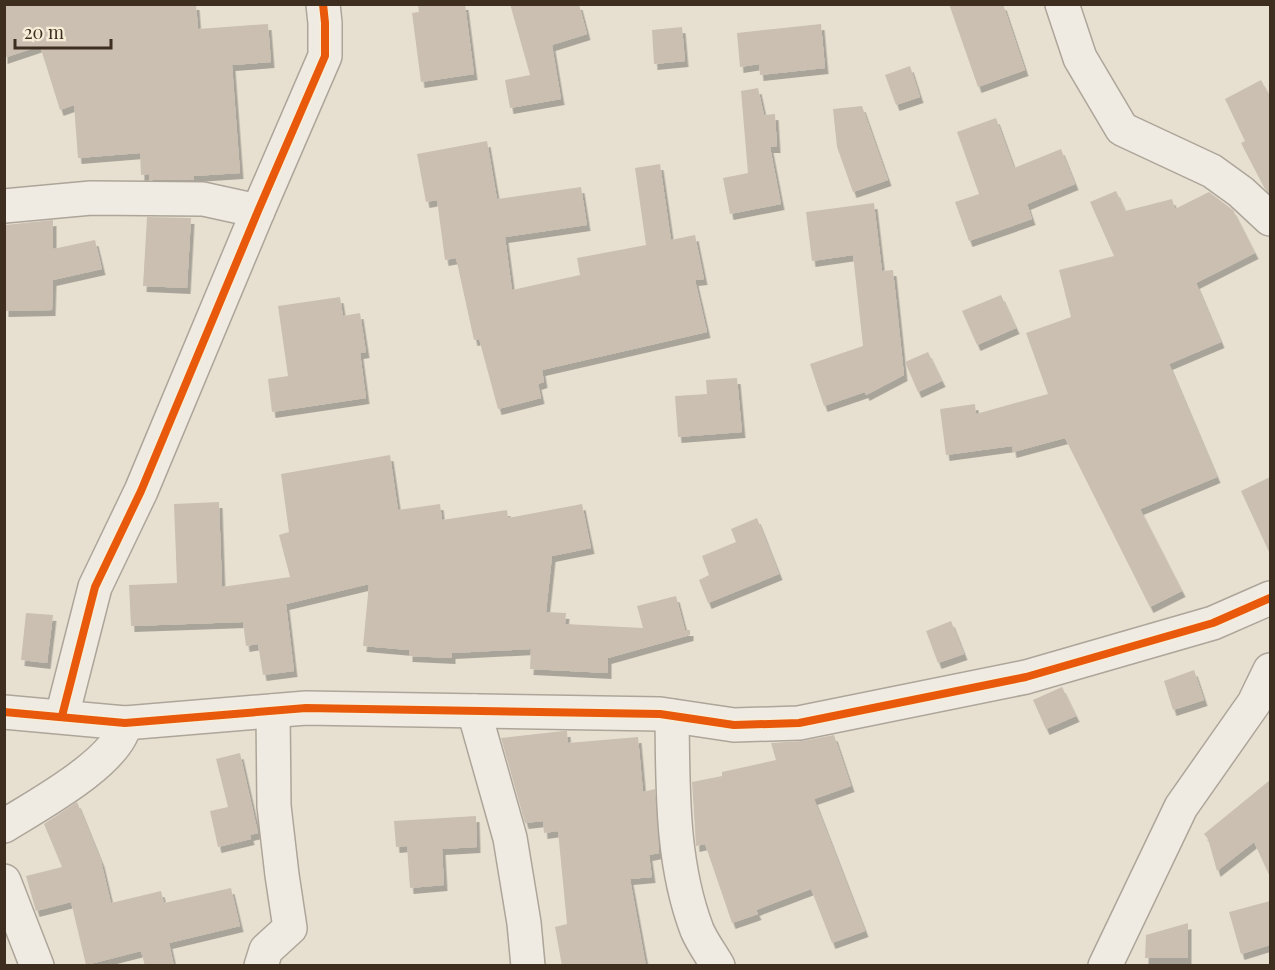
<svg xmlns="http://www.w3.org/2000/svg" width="1275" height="970" viewBox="0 0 1275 970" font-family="'Playfair Display',serif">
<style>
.building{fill:#cbbfb2;filter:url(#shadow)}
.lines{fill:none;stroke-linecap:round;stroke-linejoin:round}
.minor-casing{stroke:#ada599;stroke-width:36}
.minor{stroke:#efebe3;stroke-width:33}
.cycleway-casing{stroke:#f7eed8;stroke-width:11}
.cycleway{stroke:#e8590c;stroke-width:8}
</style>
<defs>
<filter id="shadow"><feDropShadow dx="3.5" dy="6" stdDeviation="0" flood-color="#0004"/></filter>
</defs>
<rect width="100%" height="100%" fill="#e7e0d1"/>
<!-- building -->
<g class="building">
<path d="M 4,4 L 196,4 L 198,29 L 268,24 L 271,62 L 232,65 L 240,173 L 194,176 L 194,180 L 149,180 L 149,174 L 141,175 L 140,153 L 78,158 L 74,105 L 60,110 L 40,46 L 4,58 Z"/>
<path d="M 418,4 L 465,4 L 474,74 L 421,82 L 412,13 L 419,12 Z"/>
<path d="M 510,4 L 579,4 L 587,34 L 552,45 L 561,99 L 510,108 L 505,80 L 530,75 Z"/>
<path d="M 949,4 L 1003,4 L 1025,70 L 978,87 Z"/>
<path d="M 821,24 L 825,68 L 760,75 L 759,64 L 740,67 L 737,33 Z"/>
<path d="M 682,27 L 685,61 L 654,64 L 652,30 Z"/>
<path d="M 910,66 L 920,97 L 896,105 L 885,75 Z"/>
<path d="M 1261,80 L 1270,97 L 1270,194 L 1264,187 L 1241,143 L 1245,141 L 1225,99 Z"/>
<path d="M 758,88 L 764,115 L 775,114 L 777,147 L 770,147 L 781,204 L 730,214 L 723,178 L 748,173 L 741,91 Z"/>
<path d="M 862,106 L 888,180 L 853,192 L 837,147 L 833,109 Z"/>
<path d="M 996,118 L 1014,168 L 1061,149 L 1075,184 L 1027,204 L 1032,219 L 969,241 L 955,202 L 979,194 L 957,132 Z"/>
<path d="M 487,141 L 497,199 L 581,187 L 587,225 L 505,237 L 512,290 L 580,275 L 577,258 L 646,245 L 635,168 L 660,164 L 671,240 L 695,235 L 704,279 L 695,280 L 707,332 L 542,370 L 544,382 L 538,384 L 541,398 L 498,409 L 479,339 L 474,340 L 456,258 L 445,260 L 437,200 L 426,202 L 417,154 Z"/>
<path d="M 1116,191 L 1125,211 L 1172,199 L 1175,209 L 1209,192 L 1233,210 L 1255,253 L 1196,283 L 1221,342 L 1169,364 L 1217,477 L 1140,509 L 1182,591 L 1150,607 L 1065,438 L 1013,452 L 1012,446 L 946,455 L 940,409 L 975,404 L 976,414 L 1048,394 L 1026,333 L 1071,317 L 1059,270 L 1114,256 L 1090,202 Z"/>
<path d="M 874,203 L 882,271 L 893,270 L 904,375 L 866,395 L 865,392 L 824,406 L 810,364 L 863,346 L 853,255 L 812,261 L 806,212 Z"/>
<path d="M 147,217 L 191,218 L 187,288 L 143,286 Z"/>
<path d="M 53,220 L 53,249 L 95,240 L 102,269 L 53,280 L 52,310 L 5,311 L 5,225 Z"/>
<path d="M 1001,295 L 1016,328 L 977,345 L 962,311 Z"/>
<path d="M 340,297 L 343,316 L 360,313 L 366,352 L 360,353 L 366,398 L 272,412 L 268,379 L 288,376 L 278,306 Z"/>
<path d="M 928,352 L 942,381 L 918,392 L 905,362 Z"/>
<path d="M 737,378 L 742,432 L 678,437 L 675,396 L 707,394 L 706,380 Z"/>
<path d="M 390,455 L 398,510 L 440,504 L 442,520 L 507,510 L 508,518 L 582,504 L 591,548 L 552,556 L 546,612 L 566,613 L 565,624 L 643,628 L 637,606 L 676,596 L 685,630 L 690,630 L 690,635 L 608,658 L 608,673 L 530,669 L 531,649 L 452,653 L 452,658 L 409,656 L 409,650 L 363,646 L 369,584 L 286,604 L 294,671 L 263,675 L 258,644 L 246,646 L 243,622 L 131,626 L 129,585 L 177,583 L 174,504 L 219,502 L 222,587 L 290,577 L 279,535 L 289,532 L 281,474 Z"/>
<path d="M 1270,477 L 1270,554 L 1241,491 Z"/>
<path d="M 757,518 L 779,574 L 708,603 L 699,580 L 709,575 L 702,556 L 736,542 L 731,529 Z"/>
<path d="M 26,613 L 53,615 L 47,663 L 21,660 Z"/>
<path d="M 951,621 L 964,654 L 938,663 L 926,631 Z"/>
<path d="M 1194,670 L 1204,700 L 1173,710 L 1164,681 Z"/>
<path d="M 1062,687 L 1076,716 L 1046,729 L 1033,700 Z"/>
<path d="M 563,731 L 567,731 L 568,743 L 638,737 L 643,792 L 655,789 L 659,853 L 649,855 L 652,877 L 630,879 L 646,966 L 562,966 L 555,927 L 567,924 L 558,831 L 544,833 L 543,821 L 525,823 L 501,738 Z"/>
<path d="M 834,735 L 851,786 L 814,799 L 865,931 L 832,943 L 811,889 L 756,910 L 758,914 L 732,923 L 705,844 L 696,846 L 692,782 L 722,776 L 722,772 L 776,760 L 771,743 L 803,741 Z"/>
<path d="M 240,753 L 258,833 L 250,835 L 251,839 L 218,847 L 210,811 L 228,807 L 216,759 Z"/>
<path d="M 1270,780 L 1270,877 L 1254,842 L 1217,871 L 1208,839 L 1204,834 Z"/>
<path d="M 77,802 L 101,861 L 111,903 L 161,891 L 164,903 L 231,888 L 240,926 L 169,943 L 174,966 L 145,966 L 141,951 L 86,965 L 71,902 L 36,911 L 26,876 L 62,867 L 44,824 Z"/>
<path d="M 476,816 L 477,847 L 442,849 L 444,885 L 410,888 L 407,846 L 396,847 L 394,821 Z"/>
<path d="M 1270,901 L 1270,945 L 1241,954 L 1229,912 Z"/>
<path d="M 1188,923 L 1188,958 L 1145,958 L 1146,935 Z"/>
</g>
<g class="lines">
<defs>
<g id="minor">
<path d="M 1062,4 L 1080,58 L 1122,129 L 1212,171 L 1241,192 L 1270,219"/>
<path d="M 4,206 L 91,198 L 203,199 L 258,211"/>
<path d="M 474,711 L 510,838 L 524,923 L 528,966"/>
<path d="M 4,712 L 125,723 L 306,708 L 660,714 L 734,725 L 799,723 L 1026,677 L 1213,623 L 1270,598"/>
<path d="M 62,716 L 95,587 L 141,491 L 258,211 L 325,56 L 325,23 L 323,4"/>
<path d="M 672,716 C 673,787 671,862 697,930 C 702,942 711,954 718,966"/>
<path d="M 4,826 C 36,806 120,761 125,723"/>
<path d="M 4,881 L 37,966"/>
<path d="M 261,966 L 266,950 L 290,928 L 282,875 L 274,806 L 273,711"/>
<path d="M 1105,966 L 1181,807 L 1254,703 L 1270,670"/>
</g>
</defs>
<!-- minor casing -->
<use href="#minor" class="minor-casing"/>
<!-- minor -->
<use href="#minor" class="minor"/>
<defs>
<g id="cycleway">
<path d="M 4,712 L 125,723 L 306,708 L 660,714 L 734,725 L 799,723 L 1026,677 L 1213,623 L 1270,598"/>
<path d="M 62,716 L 95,587 L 141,491 L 258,211 L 325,56 L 325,23 L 323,4"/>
</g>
</defs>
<!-- cycleway casing -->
<use href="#cycleway" class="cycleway-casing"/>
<!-- cycleway -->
<use href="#cycleway" class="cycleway"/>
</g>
<!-- border -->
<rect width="1275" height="970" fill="none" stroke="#3d2e20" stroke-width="12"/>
<!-- scale -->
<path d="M15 39v9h96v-9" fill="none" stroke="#3d2e20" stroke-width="3"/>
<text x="24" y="39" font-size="18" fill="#3d2e20" stroke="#f7eed8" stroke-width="4.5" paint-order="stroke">20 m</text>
</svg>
